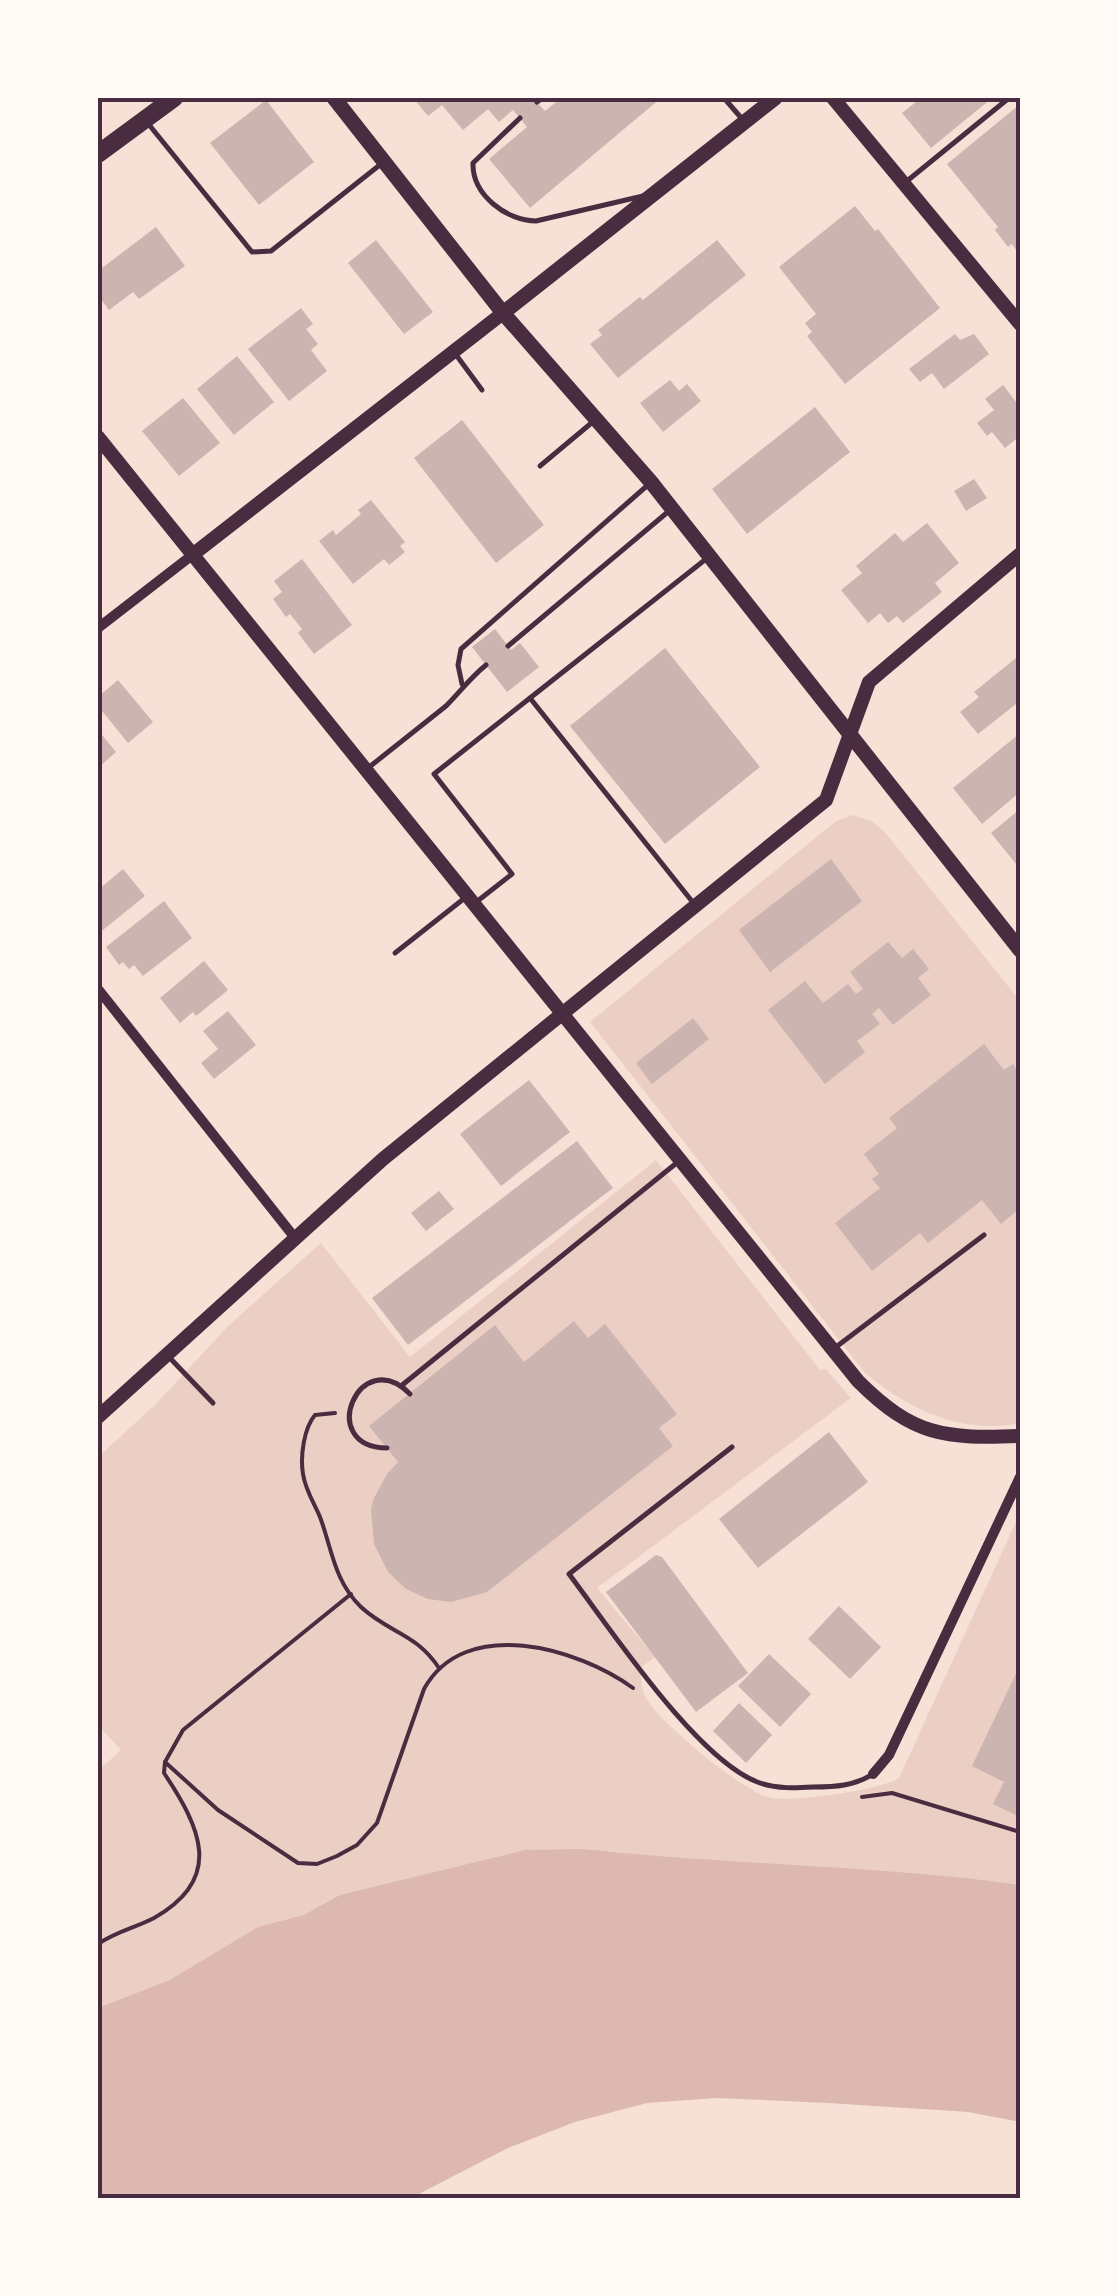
<svg xmlns="http://www.w3.org/2000/svg" width="1118" height="2296" viewBox="0 0 1118 2296" font-family="Ubuntu,sans-serif">
<style>
.green{fill:#ebcfc5}
.water{fill:#dcb8b0}
.building{fill:#ccb4b1}
.lines{fill:none;stroke-linecap:round;stroke-linejoin:round}
.path{stroke:#4a2c40;stroke-width:4}
.service{stroke:#4a2c40;stroke-width:5}
.minor{stroke:#4a2c40;stroke-width:10}
.tertiary{stroke:#4a2c40;stroke-width:14}
.secondary{stroke:#4a2c40;stroke-width:15}
.primary{stroke:#4a2c40;stroke-width:18}
.neatline{fill:none;stroke:#4a2c40;stroke-width:4}
</style>
<rect width="100%" height="100%" fill="#f7e1d7"/>
<!-- green -->
<g class="green">
<path d="M 853,815 L 871,821 L 884,831 L 1020,1001 L 1020,1423 C 961,1435 910,1410 865,1373 L 590,1022 L 836,821 Z"/>
<path d="M 656,1160 L 820,1370 L 826,1369 L 851,1398 L 597,1588 L 655,1657 L 640,1668 C 641,1678 641,1690 646,1698 C 660,1723 743,1792 771,1798 C 793,1802 881,1790 899,1778 L 1020,1513 L 1020,1991 L 98,2175 L 98,1771 L 121,1750 L 98,1725 L 98,1654 L 100,1651 L 98,1640 L 98,1457 L 156,1404 L 227,1327 L 321,1243 L 410,1357 Z"/>
</g>
<!-- water -->
<path class="water" d="M 582,1849 C 728,1865 876,1865 1020,1885 L 1020,2122 L 968,2112 L 828,2103 L 717,2098 L 647,2103 L 575,2122 L 508,2148 L 411,2198 L 98,2198 L 98,2008 L 170,1980 L 258,1927 L 304,1915 L 340,1895 L 525,1850 Z"/>
<!-- building -->
<g class="building">
<path d="M 413,98 L 533,98 L 545,111 L 561,98 L 661,98 L 530,208 L 489,159 L 527,127 L 513,110 L 499,122 L 488,109 L 463,130 L 442,105 L 428,116 Z"/>
<path d="M 921,98 L 992,98 L 931,148 L 902,113 Z"/>
<path d="M 266,100 L 314,162 L 259,205 L 210,143 Z"/>
<path d="M 1020,104 L 1020,246 L 1016,250 L 1012,244 L 1008,247 L 995,230 L 998,227 L 947,164 Z"/>
<path d="M 855,206 L 875,231 L 878,229 L 940,308 L 845,384 L 807,336 L 812,332 L 805,323 L 816,314 L 779,267 Z"/>
<path d="M 156,227 L 185,266 L 139,299 L 133,292 L 109,310 L 98,295 L 98,271 Z"/>
<path d="M 376,240 L 433,312 L 404,334 L 348,263 Z"/>
<path d="M 717,240 L 746,275 L 618,378 L 590,344 L 602,335 L 598,330 L 640,297 L 643,300 Z"/>
<path d="M 301,308 L 313,324 L 306,329 L 318,344 L 311,350 L 327,371 L 289,401 L 248,349 Z"/>
<path d="M 955,334 L 960,340 L 974,334 L 989,354 L 944,389 L 932,373 L 920,382 L 909,369 Z"/>
<path d="M 237,356 L 274,402 L 234,435 L 197,389 Z"/>
<path d="M 670,380 L 679,391 L 687,384 L 701,401 L 663,432 L 640,403 Z"/>
<path d="M 1003,385 L 1020,407 L 1020,436 L 1005,448 L 992,432 L 987,436 L 977,423 L 994,410 L 985,399 Z"/>
<path d="M 183,398 L 220,443 L 179,476 L 142,431 Z"/>
<path d="M 815,407 L 850,452 L 747,534 L 712,489 Z"/>
<path d="M 462,420 L 544,525 L 496,563 L 414,458 Z"/>
<path d="M 974,479 L 987,498 L 966,511 L 954,491 Z"/>
<path d="M 371,500 L 405,542 L 400,546 L 405,552 L 389,565 L 384,559 L 353,584 L 319,541 L 333,530 L 336,535 L 361,514 L 358,510 Z"/>
<path d="M 927,523 L 959,563 L 935,583 L 942,592 L 903,623 L 897,616 L 888,623 L 880,613 L 868,623 L 841,590 L 862,573 L 856,566 L 895,533 L 903,542 Z"/>
<path d="M 302,559 L 352,625 L 314,654 L 298,633 L 302,629 L 290,614 L 286,617 L 273,599 L 282,592 L 274,581 Z"/>
<path d="M 495,629 L 511,650 L 520,643 L 539,667 L 507,692 L 472,647 Z"/>
<path d="M 665,648 L 760,767 L 665,844 L 570,726 Z"/>
<path d="M 1016,658 L 1020,664 L 1020,701 L 978,734 L 960,712 L 979,697 L 974,692 Z"/>
<path d="M 118,680 L 153,722 L 128,743 L 98,706 L 98,697 Z"/>
<path d="M 98,730 L 116,752 L 98,768 Z"/>
<path d="M 1020,733 L 1020,792 L 982,824 L 953,788 Z"/>
<path d="M 1020,809 L 1020,869 L 991,833 Z"/>
<path d="M 831,859 L 862,901 L 770,972 L 739,930 Z"/>
<path d="M 123,869 L 145,896 L 98,934 L 98,890 Z"/>
<path d="M 164,901 L 192,938 L 143,976 L 134,965 L 129,969 L 123,962 L 119,965 L 106,947 Z"/>
<path d="M 888,942 L 902,958 L 913,949 L 929,969 L 918,978 L 931,995 L 893,1025 L 879,1008 L 872,1014 L 880,1024 L 857,1041 L 865,1052 L 825,1084 L 768,1010 L 805,981 L 823,1003 L 848,984 L 856,994 L 863,989 L 850,972 Z"/>
<path d="M 204,961 L 228,990 L 196,1016 L 193,1012 L 180,1023 L 160,998 Z"/>
<path d="M 228,1011 L 256,1045 L 214,1079 L 201,1063 L 218,1049 L 203,1031 Z"/>
<path d="M 693,1018 L 709,1039 L 652,1084 L 636,1063 Z"/>
<path d="M 984,1044 L 1004,1070 L 1013,1064 L 1020,1074 L 1020,1208 L 1001,1224 L 982,1200 L 928,1243 L 920,1233 L 872,1271 L 835,1223 L 880,1188 L 872,1179 L 879,1174 L 864,1154 L 897,1128 L 889,1118 Z"/>
<path d="M 529,1080 L 570,1132 L 501,1186 L 460,1134 Z"/>
<path d="M 577,1141 L 613,1188 L 408,1345 L 372,1298 Z"/>
<path d="M 439,1191 L 454,1209 L 426,1231 L 411,1213 Z"/>
<path d="M 574,1321 L 588,1338 L 605,1324 L 677,1414 L 659,1428 L 673,1446 L 487,1592 L 451,1602 L 428,1599 L 406,1589 L 388,1572 L 374,1544 L 371,1509 L 374,1498 L 387,1474 L 398,1462 L 369,1426 L 495,1325 L 524,1362 Z"/>
<path d="M 829,1432 L 868,1482 L 758,1568 L 719,1519 Z"/>
<path d="M 656,1555 L 662,1557 L 748,1673 L 696,1712 L 606,1592 Z"/>
<path d="M 839,1606 L 881,1647 L 850,1679 L 808,1639 Z"/>
<path d="M 769,1654 L 811,1694 L 780,1727 L 738,1686 Z"/>
<path d="M 1020,1665 L 1020,1817 L 993,1804 L 1004,1782 L 972,1766 Z"/>
<path d="M 739,1703 L 772,1735 L 746,1763 L 713,1731 Z"/>
</g>
<g class="lines">
<!-- path -->
<g class="path">
<path d="M 335,1413 L 315,1415 C 304,1428 300,1456 303,1474 C 305,1489 314,1503 320,1517 C 332,1549 334,1581 361,1607 C 389,1633 416,1633 439,1668"/>
<path d="M 165,1762 L 183,1730 L 351,1594"/>
<path d="M 862,1797 L 892,1793 L 1020,1832"/>
<path d="M 98,1944 C 117,1931 135,1928 154,1918 C 225,1878 200,1827 164,1773 L 165,1762 L 218,1810 L 298,1863 L 317,1864 L 337,1856 L 357,1845 L 377,1823 L 424,1689 C 465,1615 578,1648 633,1688"/>
</g>
<!-- service -->
<g class="service">
<path d="M 724,98 L 743,120"/>
<path d="M 537,102 L 543,98"/>
<path d="M 520,118 L 473,163 C 472,195 507,221 536,221 L 643,196"/>
<path d="M 146,121 L 252,252 L 271,251 L 381,164"/>
<path d="M 907,181 L 1009,98"/>
<path d="M 454,352 L 482,390"/>
<path d="M 540,466 L 595,420"/>
<path d="M 508,646 L 669,511"/>
<path d="M 462,684 L 458,665 L 461,649 L 649,484"/>
<path d="M 368,768 L 446,706 C 460,692 470,678 486,665"/>
<path d="M 475,903 L 512,874 L 434,774 L 530,698"/>
<path d="M 695,905 L 530,698 L 706,559"/>
<path d="M 395,953 L 466,897"/>
<path d="M 836,1347 L 984,1235"/>
<path d="M 167,1355 L 213,1403"/>
<path d="M 401,1386 L 679,1161"/>
<path d="M 732,1447 L 569,1574 C 610,1628 698,1762 760,1783 C 777,1789 796,1788 813,1787 C 835,1787 854,1786 873,1774"/>
<path d="M 387,1448 C 315,1447 360,1343 410,1394"/>
</g>
<!-- minor -->
<g class="minor">
<path d="M 98,628 L 191,556"/>
<path d="M 98,989 L 295,1238"/>
<path d="M 873,1774 L 889,1755 L 1020,1477"/>
</g>
<!-- tertiary -->
<g class="tertiary">
<path d="M 833,98 L 1020,324"/>
<path d="M 98,437 L 858,1381 C 913,1436 945,1439 1020,1436"/>
<path d="M 191,556 L 503,313"/>
<path d="M 98,1417 L 383,1159 L 826,800 L 869,682 L 1020,554"/>
</g>
<!-- secondary -->
<g class="secondary">
<path d="M 334,98 L 503,313 L 651,482 L 1020,950"/>
<path d="M 503,313 L 775,98"/>
</g>
<!-- primary -->
<path class="primary" d="M 98,154 L 174,98"/>
</g>
<!-- border -->
<rect width="1118" height="2296" fill="none" stroke="#fffaf5" stroke-width="200"/>
<rect x="100" y="100" width="918" height="2096" class="neatline"/>
</svg>
